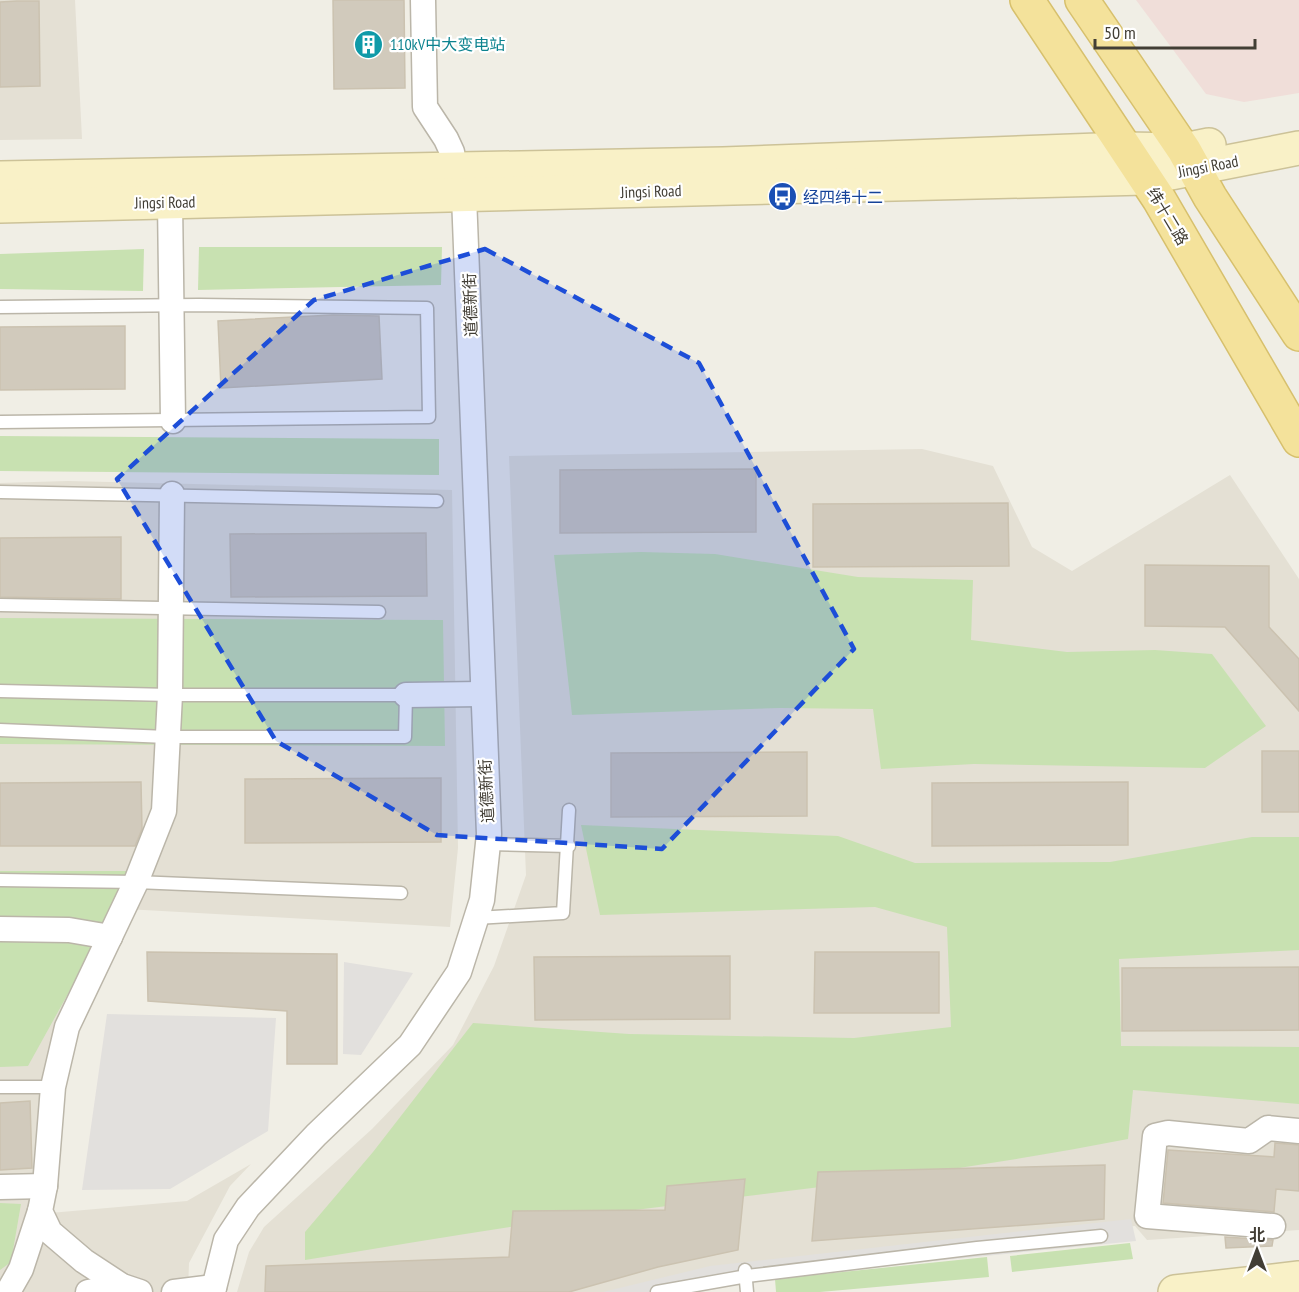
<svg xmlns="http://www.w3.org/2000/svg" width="1299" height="1292" viewBox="0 0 1299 1292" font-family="'PT Sans Narrow','Noto Sans SC',sans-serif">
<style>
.residential{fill:#e4e0d4}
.medical{fill:#f0ded9}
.green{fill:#c8e1b1}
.parking{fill:#e2e0dd}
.building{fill:#d1cabc;stroke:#cbc2b0;stroke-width:1.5}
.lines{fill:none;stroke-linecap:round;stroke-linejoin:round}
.lane-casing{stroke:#bbb6a9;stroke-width:15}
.street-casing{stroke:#bbb6a9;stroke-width:27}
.secondary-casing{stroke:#ccc298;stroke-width:36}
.primary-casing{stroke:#d7c06d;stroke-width:36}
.lane{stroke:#fff;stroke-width:12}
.street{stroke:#fff;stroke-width:24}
.secondary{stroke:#f9f1c7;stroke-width:33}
.primary{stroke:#f4e29b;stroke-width:33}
.marked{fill:#1d4ed8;fill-opacity:0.2;stroke:#1d4ed8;stroke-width:4.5;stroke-dasharray:12 8;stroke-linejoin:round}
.labels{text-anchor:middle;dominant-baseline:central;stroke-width:4.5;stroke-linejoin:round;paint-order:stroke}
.culture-label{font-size:16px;fill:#0d838f;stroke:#fff;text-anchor:start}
.street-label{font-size:16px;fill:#423e35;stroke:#fff}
.transit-label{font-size:16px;fill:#164399;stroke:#fff;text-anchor:start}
</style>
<rect width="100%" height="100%" fill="#f0eee5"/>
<!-- residential -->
<g class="residential">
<path d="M 0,0 L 75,0 L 82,139 L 0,140 Z"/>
<path d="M 922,449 L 993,466 L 1032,547 L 1072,571 L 1230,475 L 1299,579 L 1299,1230 L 1147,1240 L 1135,1226 L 769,1268 L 644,1292 L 237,1292 L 249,1252 L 264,1227 L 372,1129 L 453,1045 L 494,966 L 526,875 L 509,456 Z"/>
<path d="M 68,481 L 452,490 L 458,848 L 450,927 L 126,909 L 62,1052 L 50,1213 L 187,1201 L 251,1164 L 230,1186 L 189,1263 L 188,1292 L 0,1292 L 0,483 Z"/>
</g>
<!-- medical -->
<path class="medical" d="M 1136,0 L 1299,0 L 1299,93 L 1244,102 L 1206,94 Z"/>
<!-- green -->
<g class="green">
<path d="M 199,247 L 442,247 L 441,285 L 198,290 Z"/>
<path d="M 144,249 L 143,291 L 0,289 L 0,254 Z"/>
<path d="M 0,436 L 439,439 L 439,475 L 0,471 Z"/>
<path d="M 641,552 L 715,554 L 858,577 L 973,580 L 971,640 L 1067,652 L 1155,650 L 1212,654 L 1266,726 L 1205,768 L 974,764 L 881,769 L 873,709 L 780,708 L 572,715 L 554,555 Z"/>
<path d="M 0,618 L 443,620 L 445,746 L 0,744 Z"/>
<path d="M 581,825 L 838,836 L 915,863 L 1110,862 L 1252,837 L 1299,837 L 1299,950 L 1119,959 L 1121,1046 L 1299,1047 L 1299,1104 L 1133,1090 L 1128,1139 C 930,1178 730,1196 530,1224 C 455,1235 380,1248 305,1260 L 305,1232 L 373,1152 L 473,1023 L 629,1034 L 854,1038 L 951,1027 L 947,927 L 875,907 L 600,915 Z"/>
<path d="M 0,871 L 136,871 L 28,1066 L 0,1067 Z"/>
<path d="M 0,1203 L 21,1204 L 11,1262 L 0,1270 Z"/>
<path d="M 1130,1243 L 1133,1259 L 1012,1272 L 1010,1256 Z"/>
<path d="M 987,1257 L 989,1277 L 820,1292 L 776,1292 L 775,1279 Z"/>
</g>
<!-- parking -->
<g class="parking">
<path d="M 344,962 L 413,973 L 361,1055 L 343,1054 Z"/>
<path d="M 107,1014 L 276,1018 L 268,1131 L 170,1189 L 82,1190 Z"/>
<path d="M 1131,1219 L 1136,1241 L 791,1275 L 675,1292 L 603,1292 L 710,1266 Z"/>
</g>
<!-- building -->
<g class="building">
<path d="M 333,0 L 404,0 L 405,88 L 334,89 Z"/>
<path d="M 17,1 L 39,1 L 40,86 L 0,87 L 0,2 Z"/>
<path d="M 333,315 L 379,316 L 382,379 L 221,388 L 218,321 Z"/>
<path d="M 125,326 L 125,389 L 0,390 L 0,327 Z"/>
<path d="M 756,469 L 756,532 L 560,533 L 560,470 Z"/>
<path d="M 1008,503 L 1009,566 L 813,567 L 813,504 Z"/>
<path d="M 426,533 L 427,596 L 231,597 L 230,534 Z"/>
<path d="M 121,537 L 121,599 L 0,597 L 0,538 Z"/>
<path d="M 1145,565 L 1269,566 L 1269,627 L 1299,659 L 1299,711 L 1225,627 L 1145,626 Z"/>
<rect x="1262" y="751" width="37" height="61"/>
<path d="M 807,752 L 807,816 L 611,817 L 611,753 Z"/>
<path d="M 441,778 L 441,842 L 245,843 L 245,779 Z"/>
<path d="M 141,782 L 142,829 L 135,846 L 0,846 L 0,783 Z"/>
<path d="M 1128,782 L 1128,845 L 932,846 L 932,783 Z"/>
<path d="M 147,952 L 337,954 L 337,1064 L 287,1064 L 287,1011 L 148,1001 Z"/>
<path d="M 815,952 L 939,952 L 939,1013 L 814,1013 Z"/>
<path d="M 730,956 L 730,1019 L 535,1020 L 534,957 Z"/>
<path d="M 1299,967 L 1299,1030 L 1122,1031 L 1122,968 Z"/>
<path d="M 30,1101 L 32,1168 L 0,1170 L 0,1103 Z"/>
<path d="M 1275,1143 L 1299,1145 L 1299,1191 L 1276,1189 L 1274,1212 L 1163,1203 L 1168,1150 L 1274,1157 Z"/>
<path d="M 1105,1165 L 1104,1219 L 812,1241 L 818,1172 Z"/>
<path d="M 745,1179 L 738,1250 L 658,1267 L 569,1292 L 265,1292 L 266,1266 L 509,1257 L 513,1211 L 665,1210 L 667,1186 Z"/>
<path d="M 1225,1237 L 1273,1240 L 1272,1246 L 1226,1248 Z"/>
</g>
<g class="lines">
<defs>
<g id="lane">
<path d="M 0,307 L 199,305 L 427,308 L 429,417 L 0,422"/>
<path d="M 0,492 L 437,501"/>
<path d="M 0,605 L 379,612"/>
<path d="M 0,691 L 170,695 L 406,695 L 405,737 L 167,737 L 0,730"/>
<path d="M 488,844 L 569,846"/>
<path d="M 0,880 L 136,882 L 401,893"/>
<path d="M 476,918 L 563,913 L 569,810"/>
<path d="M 0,1087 L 53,1087"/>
<path d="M 745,1270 L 747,1292"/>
<path d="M 657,1292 L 747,1276 L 977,1248 L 1101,1236"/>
</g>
<g id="street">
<path d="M 423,0 L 425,107 L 446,139 L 452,152 L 455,170"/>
<path d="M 170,202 L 173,421"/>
<path d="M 406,695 L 482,694"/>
<path d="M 0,929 L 69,930 L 110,937"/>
<path d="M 0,1187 L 45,1186"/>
<path d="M 1273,1226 L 1147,1216 L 1155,1136 L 1168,1133 L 1249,1141 L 1268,1128 L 1299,1131"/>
<path d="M 8,1292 L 21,1269 L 40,1211"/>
<path d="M 88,1292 L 122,1286"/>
<path d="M 140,1292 L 122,1286 L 84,1261 L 50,1232 L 40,1211 L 45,1186 L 53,1087 L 67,1027 L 136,882 L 164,811 L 170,695 L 172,494"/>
<path d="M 174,1292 L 214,1287"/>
<path d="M 213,1292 L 226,1240 L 248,1207 L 316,1135 L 410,1045 L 459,972 L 482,900 L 489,834 L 464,196"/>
</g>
<g id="secondary">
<path d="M 0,178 L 723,164 L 1125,149 L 1184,150 L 1209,145"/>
<path d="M 0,206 L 1145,178 L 1299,148"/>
<path d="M 1175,1292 L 1299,1278"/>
</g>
<g id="primary">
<path d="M 1027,0 L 1159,199 L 1299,440"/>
<path d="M 1082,0 L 1184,150 L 1210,197 L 1299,334"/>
</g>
</defs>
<!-- lane casing -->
<use href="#lane" class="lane-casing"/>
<!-- street casing -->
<use href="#street" class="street-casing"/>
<!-- secondary casing -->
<use href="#secondary" class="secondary-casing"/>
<!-- primary casing -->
<use href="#primary" class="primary-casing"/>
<!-- lane -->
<use href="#lane" class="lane"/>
<!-- street -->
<use href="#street" class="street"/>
<!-- secondary -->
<use href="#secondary" class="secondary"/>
<!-- primary -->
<use href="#primary" class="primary"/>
</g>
<!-- marked area -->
<path class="marked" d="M 485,249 L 699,363 L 854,649 L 662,849 L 437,835 L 276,741 L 117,479 L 314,300 Z"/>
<!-- icons -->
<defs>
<symbol id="building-disc" viewBox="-11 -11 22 22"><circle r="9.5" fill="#0f9aa8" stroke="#fff"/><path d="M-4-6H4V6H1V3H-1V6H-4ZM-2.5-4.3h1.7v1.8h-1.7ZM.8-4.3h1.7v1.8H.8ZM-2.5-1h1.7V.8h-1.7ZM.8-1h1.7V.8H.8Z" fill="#fff"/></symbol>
<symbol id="bus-disc" viewBox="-11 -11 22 22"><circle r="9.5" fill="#1a4fb4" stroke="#fff"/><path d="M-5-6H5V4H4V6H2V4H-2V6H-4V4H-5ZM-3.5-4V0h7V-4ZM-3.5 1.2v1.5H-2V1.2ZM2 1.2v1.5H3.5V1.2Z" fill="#fff"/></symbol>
</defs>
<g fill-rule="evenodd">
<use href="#building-disc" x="352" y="28" width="33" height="33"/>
<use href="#bus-disc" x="766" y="180" width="33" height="33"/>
</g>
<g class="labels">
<!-- culture labels -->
<g class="culture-label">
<text x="390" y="44">110kV中大变电站</text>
</g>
<!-- street labels -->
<g class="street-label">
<text transform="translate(1208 166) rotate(-11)">Jingsi Road</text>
<text transform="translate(651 191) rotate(-2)">Jingsi Road</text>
<text transform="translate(165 202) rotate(-1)">Jingsi Road</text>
<text transform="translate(1168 216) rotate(59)">纬十二路</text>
<text transform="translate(470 305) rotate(-92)">道德新街</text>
<text transform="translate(486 791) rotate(-93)">道德新街</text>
</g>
<!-- transit labels -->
<g class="transit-label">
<text x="803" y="197">经四纬十二</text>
</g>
</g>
<!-- north arrow -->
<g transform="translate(1257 1250)" stroke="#ffffff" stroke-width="4.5" paint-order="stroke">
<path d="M0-4.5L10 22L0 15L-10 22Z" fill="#423e35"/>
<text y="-9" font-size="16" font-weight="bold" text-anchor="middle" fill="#423e35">北</text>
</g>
<!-- scale -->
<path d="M1095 39v9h160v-9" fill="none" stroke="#423e35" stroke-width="3"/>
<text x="1104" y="39" font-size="18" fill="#423e35" stroke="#ffffff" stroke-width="4.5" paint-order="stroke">50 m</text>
</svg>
